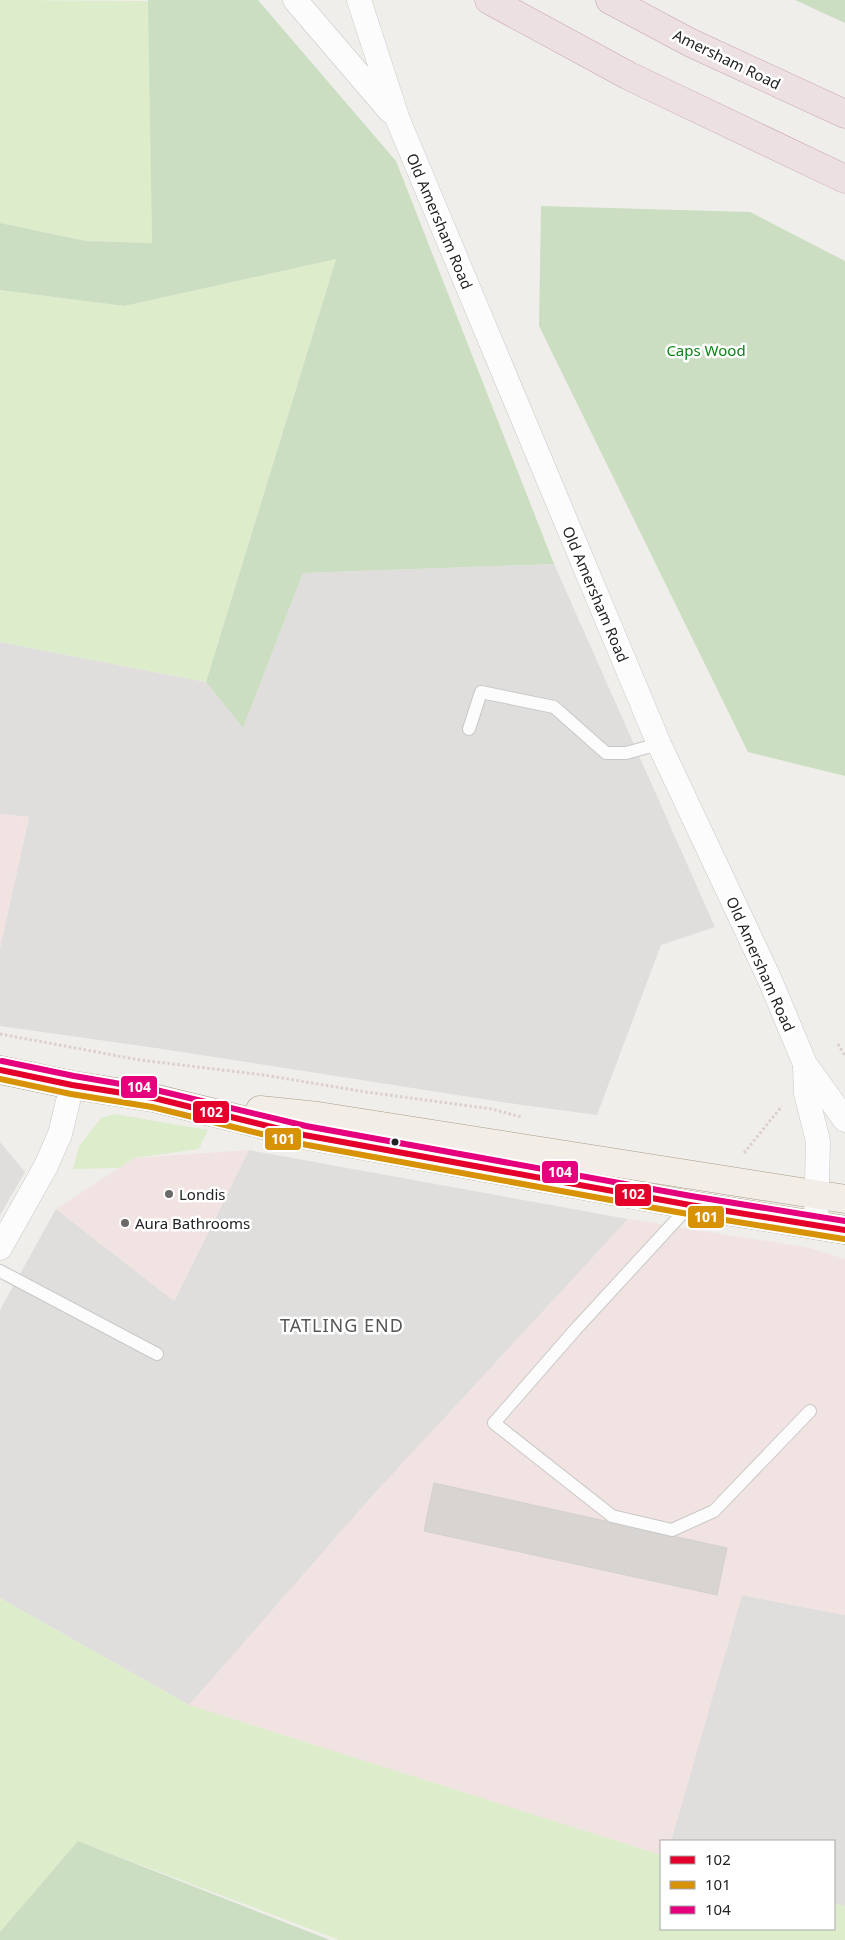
<svg xmlns="http://www.w3.org/2000/svg" width="845" height="1940" viewBox="0 0 845 1940" font-family="'Noto Sans',sans-serif">
<style>
.residential{fill:#dfdedc}
.commercial{fill:#f1e3e1}
.grass{fill:#ddeccb}
.forest{fill:#cbdec1}
.building{fill:#d7d4d2;stroke:#d3d0cc}
.lines{fill:none;stroke-linecap:round;stroke-linejoin:round}
.lane-casing{stroke:#c9c8c7;stroke-width:14}
.street-casing{stroke:#c9c8c7;stroke-width:25}
.primary-casing{stroke:#a79c86;stroke-width:29}
.highway-casing{stroke:#c5a2ac;stroke-width:29}
.path{stroke:#dccecd;stroke-width:3;stroke-dasharray:2.5 2.5;stroke-linecap:butt}
.lane{stroke:#fdfcfc;stroke-width:12}
.street{stroke:#fdfcfc;stroke-width:24}
.primary{stroke:#f3ede7;stroke-width:28}
.highway{stroke:#ece0e2;stroke-width:28}
.bus-1-casing{stroke:#fff;stroke-width:10}
.bus-2-casing{stroke:#fff;stroke-width:10}
.bus-3-casing{stroke:#fff;stroke-width:10}
.bus-1{stroke:#e4002b;stroke-width:6}
.bus-2{stroke:#d79205;stroke-width:6}
.bus-3{stroke:#e5007d;stroke-width:6}
.bus-dot{fill:#222;stroke:#fff;stroke-width:2}
.poi-dot{fill:#6a6968;stroke:#fff;stroke-width:2}
.labels{text-anchor:middle;dominant-baseline:central;stroke-width:5;stroke-linejoin:round;paint-order:stroke}
.street-label{font-size:15px;fill:#222;stroke:#fff}
.park-label{font-size:15px;fill:#0c8416;stroke:#fff}
.poi-label{font-size:15px;fill:#222;stroke:#fff;text-anchor:start}
.quarter-label{font-size:18px;letter-spacing:1px;fill:#555;stroke:#fff}
.line-badge{stroke:#fff;stroke-width:2}
.badge-label{font-size:14px;text-anchor:middle;font-weight:bold;fill:#fff}
</style>
<rect width="100%" height="100%" fill="#f0eeeb"/>
<!-- residential -->
<g class="residential">
<path d="M 554,564 L 715,927 L 661,945 L 597,1115 L 522,1105 L 156,1048 L 0,1026 L 0,948 L 29,817 L 0,814 L 0,642 L 206,682 L 243,728 L 303,573 Z"/>
<path d="M 0,1142 L 25,1172 L 0,1215 Z"/>
<path d="M 249,1150 L 628,1219 L 189,1705 L 0,1598 L 0,1310 L 56,1209 L 174,1301 Z"/>
<path d="M 742,1595 L 845,1615 L 845,1906 L 834,1903 L 834,1841 L 671,1841 Z"/>
</g>
<!-- commercial -->
<g class="commercial">
<path d="M 0,814 L 29,817 L 0,948 Z"/>
<path d="M 249,1150 L 174,1301 L 56,1209 L 134,1158 Z"/>
<path d="M 628,1219 L 810,1248 L 845,1259 L 845,1615 L 742,1595 L 671,1841 L 661,1841 L 661,1855 L 189,1705 L 371,1497 Z"/>
</g>
<!-- grass -->
<g class="grass">
<path d="M 0,0 L 149,1 L 152,243 L 86,241 L 0,223 Z"/>
<path d="M 336,259 L 206,682 L 0,642 L 0,290 L 124,306 Z"/>
<path d="M 115,1114 L 208,1130 L 199,1149 L 134,1158 L 119,1168 L 73,1169 L 79,1146 L 101,1118 Z"/>
<path d="M 0,1598 L 189,1705 L 661,1855 L 661,1929 L 834,1929 L 834,1903 L 845,1906 L 845,1940 L 339,1940 L 78,1841 L 0,1932 Z"/>
</g>
<!-- forest -->
<g class="forest">
<path d="M 148,0 L 258,0 L 396,161 L 554,564 L 303,573 L 243,728 L 206,682 L 336,259 L 124,306 L 0,290 L 0,223 L 86,241 L 152,243 Z"/>
<path d="M 795,0 L 845,0 L 845,23 Z"/>
<path d="M 541,206 L 750,212 L 845,261 L 845,776 L 748,752 L 539,326 Z"/>
<path d="M 78,1841 L 330,1940 L 0,1940 L 0,1932 Z"/>
</g>
<!-- building -->
<path class="building" d="M 434,1483 L 727,1548 L 717,1595 L 424,1531 Z"/>
<g class="lines">
<defs>
<g id="lane">
<path d="M 469,729 L 481,692 L 554,707 L 606,753 L 626,753 L 659,744"/>
<path d="M 690,1205 L 575,1330 L 494,1423 L 612,1516 L 672,1530 L 714,1511 L 810,1411"/>
<path d="M 0,1271 L 157,1354"/>
</g>
<g id="street">
<path d="M 295,0 L 390,111"/>
<path d="M 359,0 L 398,120 L 659,744 L 770,980 L 805,1064 L 845,1120"/>
<path d="M 805,1066 L 806,1093 L 818,1141 L 816,1224"/>
<path d="M 0,1248 L 46,1166 L 60,1134 L 72,1085"/>
</g>
<g id="primary">
<path d="M 0,1070 L 72,1085 L 154,1098 L 304,1135 L 690,1205 L 845,1230"/>
<path d="M 260,1110 L 318,1116 L 845,1199"/>
</g>
<g id="highway">
<path d="M 489,0 L 629,76 L 845,179"/>
<path d="M 610,0 L 691,43 L 845,114"/>
</g>
</defs>
<!-- lane casing -->
<use href="#lane" class="lane-casing"/>
<!-- street casing -->
<use href="#street" class="street-casing"/>
<!-- primary casing -->
<use href="#primary" class="primary-casing"/>
<!-- highway casing -->
<use href="#highway" class="highway-casing"/>
<!-- path -->
<g class="path">
<path d="M 0,1034 L 140,1060 L 264,1075 L 366,1092 L 492,1109 L 521,1117"/>
<path d="M 838,1044 L 845,1056"/>
<path d="M 744,1153 L 782,1106"/>
</g>
<!-- lane -->
<use href="#lane" class="lane"/>
<!-- street -->
<use href="#street" class="street"/>
<!-- primary -->
<use href="#primary" class="primary"/>
<!-- highway -->
<use href="#highway" class="highway"/>
<defs>
<path id="bus-1" d="M 0,1070 L 72,1085 L 154,1098 L 304,1135 L 690,1205 L 845,1230"/>
<path id="bus-2" d="M 0,1079 L 71,1094 L 152,1107 L 302,1144 L 688,1214 L 844,1239"/>
<path id="bus-3" d="M 2,1061 L 74,1076 L 156,1090 L 306,1126 L 691,1196 L 845,1221"/>
</defs>
<!-- bus-1 casing -->
<use href="#bus-1" class="bus-1-casing"/>
<!-- bus-2 casing -->
<use href="#bus-2" class="bus-2-casing"/>
<!-- bus-3 casing -->
<use href="#bus-3" class="bus-3-casing"/>
<!-- bus-1 -->
<use href="#bus-1" class="bus-1"/>
<!-- bus-2 -->
<use href="#bus-2" class="bus-2"/>
<!-- bus-3 -->
<use href="#bus-3" class="bus-3"/>
</g>
<!-- markers -->
<circle class="bus-dot" cx="395" cy="1142" r="4.5"/>
<g class="poi-dot">
<circle cx="169" cy="1194" r="5"/>
<circle cx="125" cy="1223" r="5"/>
</g>
<g class="labels">
<!-- street labels -->
<g class="street-label">
<text transform="translate(727 59) rotate(26)">Amersham Road</text>
<text transform="translate(440 221) rotate(67)">Old Amersham Road</text>
<text transform="translate(596 594) rotate(67)">Old Amersham Road</text>
<text transform="translate(761 964) rotate(66)">Old Amersham Road</text>
</g>
<!-- park labels -->
<g class="park-label">
<text x="706" y="350">Caps Wood</text>
</g>
<!-- poi labels -->
<g class="poi-label">
<text x="179" y="1194">Londis</text>
<text x="135" y="1223">Aura Bathrooms</text>
</g>
<!-- quarter labels -->
<g class="quarter-label">
<text x="342" y="1325">TATLING END</text>
</g>
</g>
<g class="line-badge">
<rect x="120" y="1075" width="38" height="24" rx="5" fill="#e5007d"/>
<rect x="192" y="1100" width="38" height="24" rx="5" fill="#e4002b"/>
<rect x="264" y="1127" width="38" height="24" rx="5" fill="#d79205"/>
<rect x="541" y="1160" width="38" height="24" rx="5" fill="#e5007d"/>
<rect x="614" y="1183" width="38" height="24" rx="5" fill="#e4002b"/>
<rect x="687" y="1205" width="38" height="24" rx="5" fill="#d79205"/>
</g>
<g class="badge-label">
<text x="139" y="1092">104</text>
<text x="211" y="1117">102</text>
<text x="283" y="1144">101</text>
<text x="560" y="1177">104</text>
<text x="633" y="1199">102</text>
<text x="706" y="1222">101</text>
</g>
<!-- legend -->
<rect x="660" y="1840" width="175" height="90" fill="#ffffff" stroke="#a7a7a7"/>
<rect x="670" y="1856" width="25" height="8" fill="#e4002b" stroke="#a7a7a7"/>
<text x="705" y="1865" font-size="15" fill="#222222">102</text>
<rect x="670" y="1881" width="25" height="8" fill="#d79205" stroke="#a7a7a7"/>
<text x="705" y="1890" font-size="15" fill="#222222">101</text>
<rect x="670" y="1906" width="25" height="8" fill="#e5007d" stroke="#a7a7a7"/>
<text x="705" y="1915" font-size="15" fill="#222222">104</text>
</svg>
